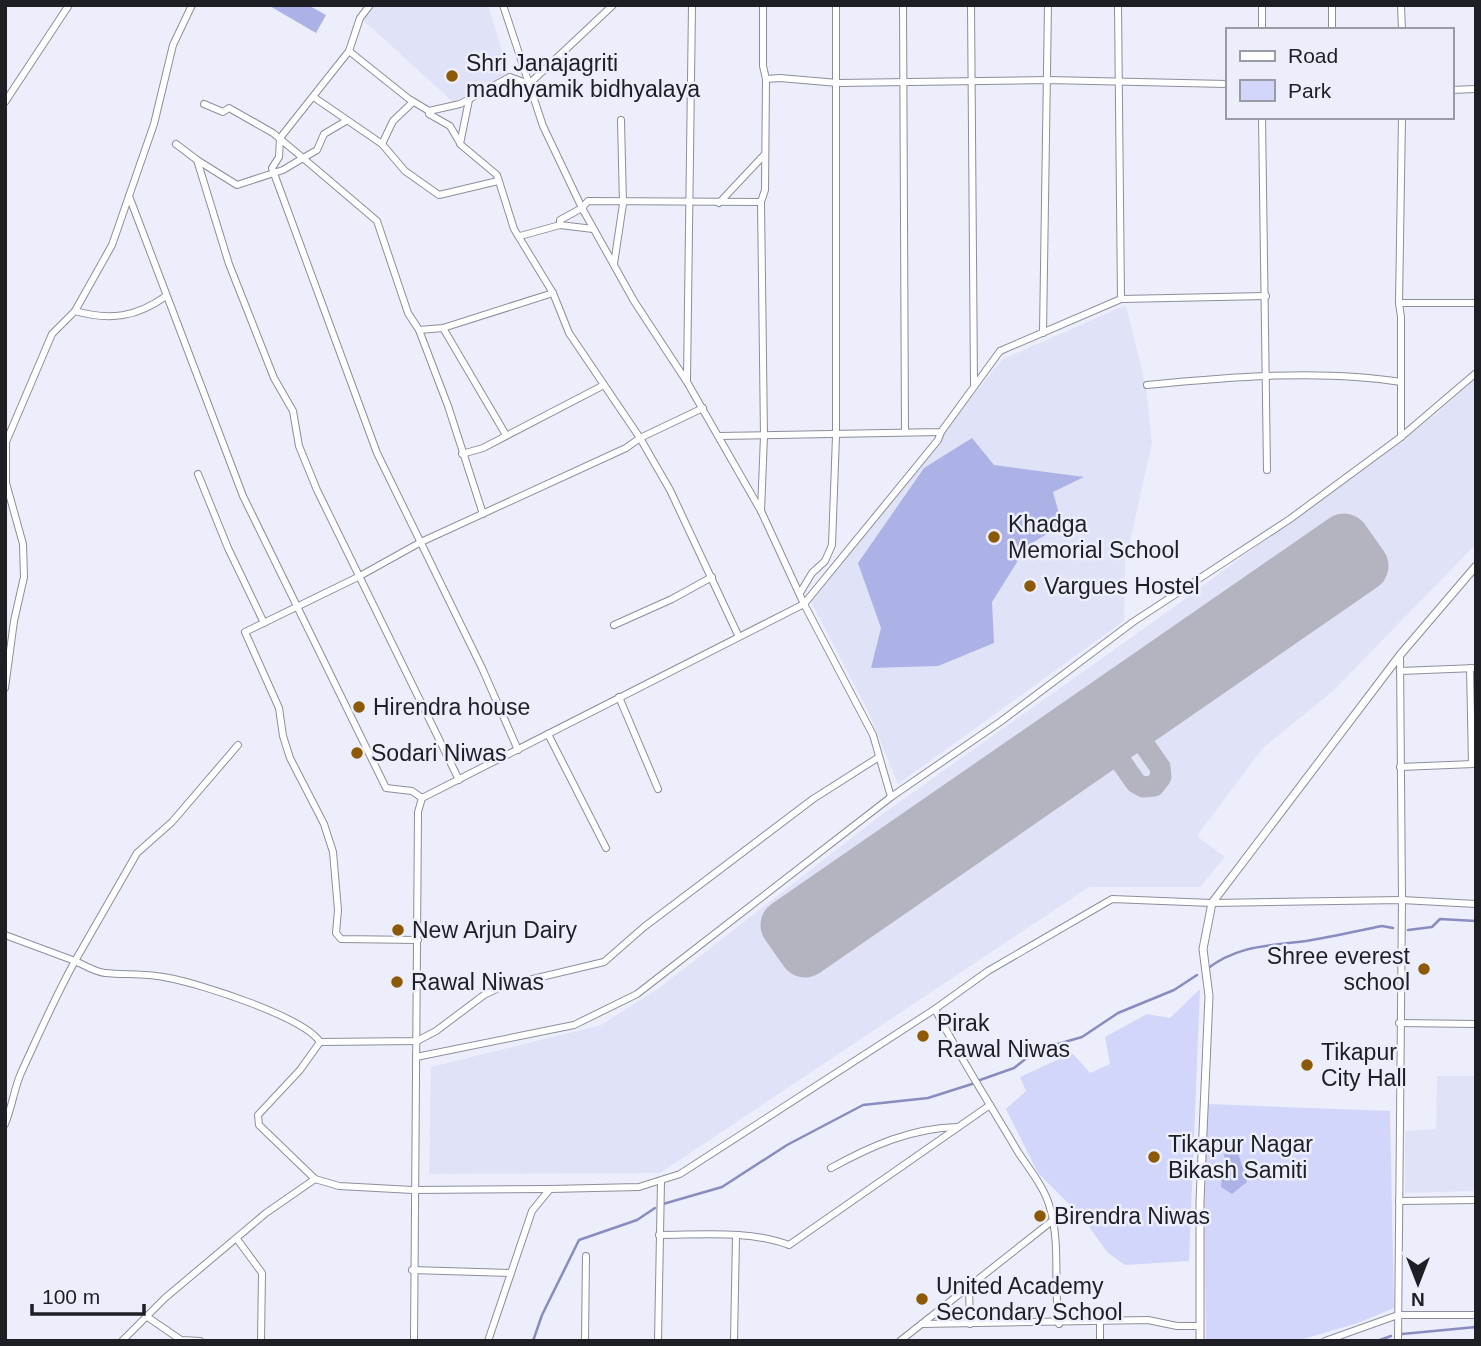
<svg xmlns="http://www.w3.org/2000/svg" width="1481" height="1346" viewBox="0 0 1481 1346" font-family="Arial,sans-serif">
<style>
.built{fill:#e0e3f7}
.green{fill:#d2d6fa}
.forest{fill:#acb2e6}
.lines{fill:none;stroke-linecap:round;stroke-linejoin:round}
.stream{stroke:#888cbe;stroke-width:2.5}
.taxiway{stroke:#b3b4c0;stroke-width:21}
.runway{stroke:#b3b4c0;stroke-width:51}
.minor-casing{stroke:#8c8e9a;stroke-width:8}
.tertiary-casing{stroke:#8c8e9a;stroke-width:9}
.minor{stroke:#fff;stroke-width:6}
.tertiary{stroke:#fff;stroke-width:7}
.poi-dot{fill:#8c5906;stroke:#edeefc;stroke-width:2.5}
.labels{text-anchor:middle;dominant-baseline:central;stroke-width:5;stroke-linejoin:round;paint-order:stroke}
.poi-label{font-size:23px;fill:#1e1f24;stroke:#edeefc;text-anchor:start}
</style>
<rect width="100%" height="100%" fill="#edeefc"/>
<!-- built -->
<g class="built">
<path d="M 375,5 L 488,5 L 509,74 L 453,102 L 362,19 Z"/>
<path d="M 1126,305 L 1146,387 L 1152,443 L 1125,563 L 1124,621 L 898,784 L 869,713 L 808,596 L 1003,359 Z"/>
<path d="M 1476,378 L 1476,544 L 1333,691 L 1263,748 L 1197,836 L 1225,857 L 1200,887 L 1089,887 L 660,1173 L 429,1174 L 431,1067 L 601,1025 L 659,988 L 881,815 L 1174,607 L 1436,414 Z"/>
<path d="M 1437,1076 L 1476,1076 L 1476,1191 L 1405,1193 L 1405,1131 L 1436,1129 Z"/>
</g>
<!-- green -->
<g class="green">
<path d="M 1200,989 L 1189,1261 L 1125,1265 L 1107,1252 L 1083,1218 L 1038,1173 L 1006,1109 L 1026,1091 L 1020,1077 L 1072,1053 L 1090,1073 L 1110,1064 L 1105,1037 L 1147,1014 L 1170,1018 Z"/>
<path d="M 1208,1104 L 1390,1111 L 1394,1308 L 1358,1323 L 1296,1341 L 1206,1341 L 1203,1115 L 1204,1106 Z"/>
</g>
<!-- forest -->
<g class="forest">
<path d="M 268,5 L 308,5 L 326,15 L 316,33 Z"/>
<path d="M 972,438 L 994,465 L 1084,477 L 1053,492 L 1062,525 L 1027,546 L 992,602 L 994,643 L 938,666 L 871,668 L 881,628 L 858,563 L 924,468 Z"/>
<path d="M 1226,1140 L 1235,1143 L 1247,1182 L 1232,1194 L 1221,1187 Z"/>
</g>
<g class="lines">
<!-- stream -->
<g class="stream">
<path d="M 1408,930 L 1432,927 L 1440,919 L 1476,921"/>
<path d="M 1207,969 C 1238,945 1269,946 1306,941 C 1331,937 1357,931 1382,926 L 1393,928"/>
<path d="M 980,1080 L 1014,1068 L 1037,1050 L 1082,1037 L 1118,1013 L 1174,990 L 1197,975"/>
<path d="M 663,1204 L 722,1187 L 787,1145 L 863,1105 L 928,1098 L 972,1084"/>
<path d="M 1402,1334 L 1476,1327"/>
<path d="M 533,1341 L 542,1315 L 579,1240 L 637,1220 L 655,1208"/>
<path d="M 1377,1341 L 1391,1336"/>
</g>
<!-- taxiway -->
<path class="taxiway" d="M 1098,729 L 1136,783 L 1143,787 L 1154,786 L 1161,777 L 1160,767 L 1122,713"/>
<!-- runway -->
<path class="runway" d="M 1344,539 L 1363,566 L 805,952 L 786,925 Z"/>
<defs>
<g id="minor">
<path d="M 370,5 L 360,18 L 349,51 L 280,138 L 279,157 L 272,168 L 377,453 L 482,668 L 518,750"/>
<path d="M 503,5 L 543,126 L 582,208 L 634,301 L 687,382 L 761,511 L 804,604 L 873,735 L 891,797"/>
<path d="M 763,5 L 763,66 L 766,79"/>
<path d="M 903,5 L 905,432"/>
<path d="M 971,5 L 974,384"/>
<path d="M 1118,5 L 1121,299"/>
<path d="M 1401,5 L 1402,30"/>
<path d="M 1262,30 L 1262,5"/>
<path d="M 1332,30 L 1332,5"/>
<path d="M 349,51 L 409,99 L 429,111 L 460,104 L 510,77 L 529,84 L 613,5"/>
<path d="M 1451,90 L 1476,89"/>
<path d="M 315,98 L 382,144"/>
<path d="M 5,102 L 69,5"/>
<path d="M 413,102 L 393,121 L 382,144 L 405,171 L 439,195 L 498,181"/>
<path d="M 429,111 L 429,114 L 450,126 L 460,143"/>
<path d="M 1262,117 L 1267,470"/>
<path d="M 346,121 L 324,134 L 317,150 L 303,158 L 377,221 L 408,313 L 419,330 L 443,328 L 553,293"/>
<path d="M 176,144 L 197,160 L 229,264 L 274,378 L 293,411 L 299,446 L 317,490 L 459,780"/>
<path d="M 197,160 L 237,185 L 283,170 L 303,158 L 273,133 L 229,108 L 223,112 L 204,104"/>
<path d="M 129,196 L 243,496 L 386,788 L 412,791 L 422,798"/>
<path d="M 761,202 L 764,436 L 761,511"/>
<path d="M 719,203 L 765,154"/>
<path d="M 560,225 L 593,229"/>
<path d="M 520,236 L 560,225 L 560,220 L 582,208 L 588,201 L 761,202 L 765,190 L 766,79 L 780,78 L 838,83 L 1048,80 L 1227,84"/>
<path d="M 614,264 L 623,204 L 621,120"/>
<path d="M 166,296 C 137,317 110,321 75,311 L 112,245 L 154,124 L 173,45 L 192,5"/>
<path d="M 1399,303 L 1476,303"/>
<path d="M 443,328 L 506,435"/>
<path d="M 419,330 L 448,406 L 483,514"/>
<path d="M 1043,333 L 1048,5"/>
<path d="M 687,380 L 692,5"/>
<path d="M 1147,385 C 1227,377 1322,369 1401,382"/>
<path d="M 703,408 L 640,438 L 670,490 L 738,635"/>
<path d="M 719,436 L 941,432 L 1000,351 L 1121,299 L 1266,296"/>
<path d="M 1401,437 L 1401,317 L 1399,303 L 1402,117"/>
<path d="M 462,454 L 483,448 L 604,385"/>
<path d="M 198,474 L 228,548 L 264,623"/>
<path d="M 800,593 L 812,573 L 825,561 L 832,545 L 836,436 L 836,5"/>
<path d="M 614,625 L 672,599 L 712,577"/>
<path d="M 1470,668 L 1472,764"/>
<path d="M 1400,671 L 1476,668"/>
<path d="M 5,688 L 14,621 L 24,577 L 23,544 L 6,483 L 6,442 L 52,334 L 75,311"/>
<path d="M 619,697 L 658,789"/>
<path d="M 548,734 L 606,848"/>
<path d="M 1400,767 L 1474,764"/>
<path d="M 5,935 L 75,961 L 137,853 L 172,822 L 238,745"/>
<path d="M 418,940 L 341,939 L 336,933 L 338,910 L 333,852 L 324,824 L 290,758 L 283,736 L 279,708 L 245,632 L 358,577 L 421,542 L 626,448 L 640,438 L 569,333 L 553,293 L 514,229 L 497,175 L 460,144 L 469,100"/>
<path d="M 935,1009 C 960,1058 990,1104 1018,1152 C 1029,1169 1045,1188 1050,1208 C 1061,1245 1053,1286 1059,1324"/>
<path d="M 1399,1023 L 1476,1024"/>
<path d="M 416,1057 L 574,1025 L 637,994 L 891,797 L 1000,722 L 1133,622 L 1290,519 L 1401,437 L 1476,373"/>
<path d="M 5,1124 C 12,1107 14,1089 21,1073 C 39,1034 55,997 75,961 C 84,965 95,972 105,973 C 126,975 148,973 169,978 C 201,984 304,1017 320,1042"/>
<path d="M 831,1168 C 871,1146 911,1128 958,1127"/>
<path d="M 315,1179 L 259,1125 L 258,1115 L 300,1070 L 320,1042 L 417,1041 L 436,1031 L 484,995 L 503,986 L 604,962 L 644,927 L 813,799 L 879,757"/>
<path d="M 1399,1201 L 1476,1200"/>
<path d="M 659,1235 C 701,1235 750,1230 789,1245 L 990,1105"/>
<path d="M 237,1239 L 262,1273 L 261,1341"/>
<path d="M 412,1270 L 511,1273"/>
<path d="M 969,1287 L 970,1324"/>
<path d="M 146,1316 L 181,1340 L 200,1341"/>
<path d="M 1100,1322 L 1100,1341"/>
<path d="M 922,1324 L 1148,1320 L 1177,1326 L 1200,1326"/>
<path d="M 122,1341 L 165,1298 L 266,1213 L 315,1179 L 339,1186 L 413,1190 L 550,1189 L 639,1187 L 680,1174 L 935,1009 L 988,971 L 1112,899 L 1212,903 L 1402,900 L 1476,904"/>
<path d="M 414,1341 L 418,812 L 422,798 L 804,604 L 938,440 L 941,432"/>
<path d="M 488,1341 L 532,1211 L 550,1189"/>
<path d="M 585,1341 L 586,1256"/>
<path d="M 658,1341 L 661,1181"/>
<path d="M 734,1341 L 736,1236"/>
<path d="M 900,1341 L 1052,1221"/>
<path d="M 1325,1341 L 1398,1315 L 1476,1315"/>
<path d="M 1398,1341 L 1402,900 L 1400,655"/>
</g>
<path id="tertiary" d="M 1200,1341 L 1200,1201 L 1209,996 L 1203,949 L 1212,903 L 1400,655 L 1476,566"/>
</defs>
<!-- minor casing -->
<use href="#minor" class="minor-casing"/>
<!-- tertiary casing -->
<use href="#tertiary" class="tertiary-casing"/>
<!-- minor -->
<use href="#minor" class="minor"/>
<!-- tertiary -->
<use href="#tertiary" class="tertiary"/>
</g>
<!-- markers -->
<g class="poi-dot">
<circle cx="452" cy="76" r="7"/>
<circle cx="994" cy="537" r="7"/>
<circle cx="1030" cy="586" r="7"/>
<circle cx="359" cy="707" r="7"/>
<circle cx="357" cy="753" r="7"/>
<circle cx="398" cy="930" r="7"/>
<circle cx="1424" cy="969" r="7"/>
<circle cx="397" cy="982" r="7"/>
<circle cx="923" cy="1036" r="7"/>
<circle cx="1307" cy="1065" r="7"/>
<circle cx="1154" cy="1157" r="7"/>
<circle cx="1040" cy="1216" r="7"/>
<circle cx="922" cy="1299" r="7"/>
</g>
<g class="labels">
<!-- poi labels -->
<g class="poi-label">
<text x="466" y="63">Shri Janajagriti<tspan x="466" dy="26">madhyamik bidhyalaya</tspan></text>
<text x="1008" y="524">Khadga<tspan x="1008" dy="26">Memorial School</tspan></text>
<text x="1044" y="586">Vargues Hostel</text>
<text x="373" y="707">Hirendra house</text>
<text x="371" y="753">Sodari Niwas</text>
<text x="412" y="930">New Arjun Dairy</text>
<text x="1410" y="956" text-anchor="end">Shree everest<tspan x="1410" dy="26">school</tspan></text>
<text x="411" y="982">Rawal Niwas</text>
<text x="937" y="1023">Pirak<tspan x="937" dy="26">Rawal Niwas</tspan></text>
<text x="1321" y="1052">Tikapur<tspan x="1321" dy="26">City Hall</tspan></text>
<text x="1168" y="1144">Tikapur Nagar<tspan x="1168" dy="26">Bikash Samiti</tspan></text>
<text x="1054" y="1216">Birendra Niwas</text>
<text x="936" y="1286">United Academy<tspan x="936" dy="26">Secondary School</tspan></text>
</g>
</g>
<!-- border -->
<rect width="1481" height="1346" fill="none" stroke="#1e1f24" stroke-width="14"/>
<!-- legend -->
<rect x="1226" y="28" width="228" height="91" fill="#edeefc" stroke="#9a9ba6" stroke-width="2"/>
<rect x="1240" y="51" width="35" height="10" fill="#ffffff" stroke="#9a9ba6" stroke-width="2"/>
<text x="1288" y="63" font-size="21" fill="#1e1f24">Road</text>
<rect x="1240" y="80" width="35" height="21" fill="#d2d6fa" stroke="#9a9ba6" stroke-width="2"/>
<text x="1288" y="98" font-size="21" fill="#1e1f24">Park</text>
<!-- north arrow -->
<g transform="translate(1418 1283) rotate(180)" stroke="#edeefc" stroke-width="5" paint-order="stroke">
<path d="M0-5L12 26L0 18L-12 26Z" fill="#1e1f24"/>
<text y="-10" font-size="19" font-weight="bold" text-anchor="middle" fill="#1e1f24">N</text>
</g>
<!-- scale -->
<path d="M32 1304v10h112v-10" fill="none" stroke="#1e1f24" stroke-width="3.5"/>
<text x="42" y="1304" font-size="21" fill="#1e1f24" stroke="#edeefc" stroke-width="5" paint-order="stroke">100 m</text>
</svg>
